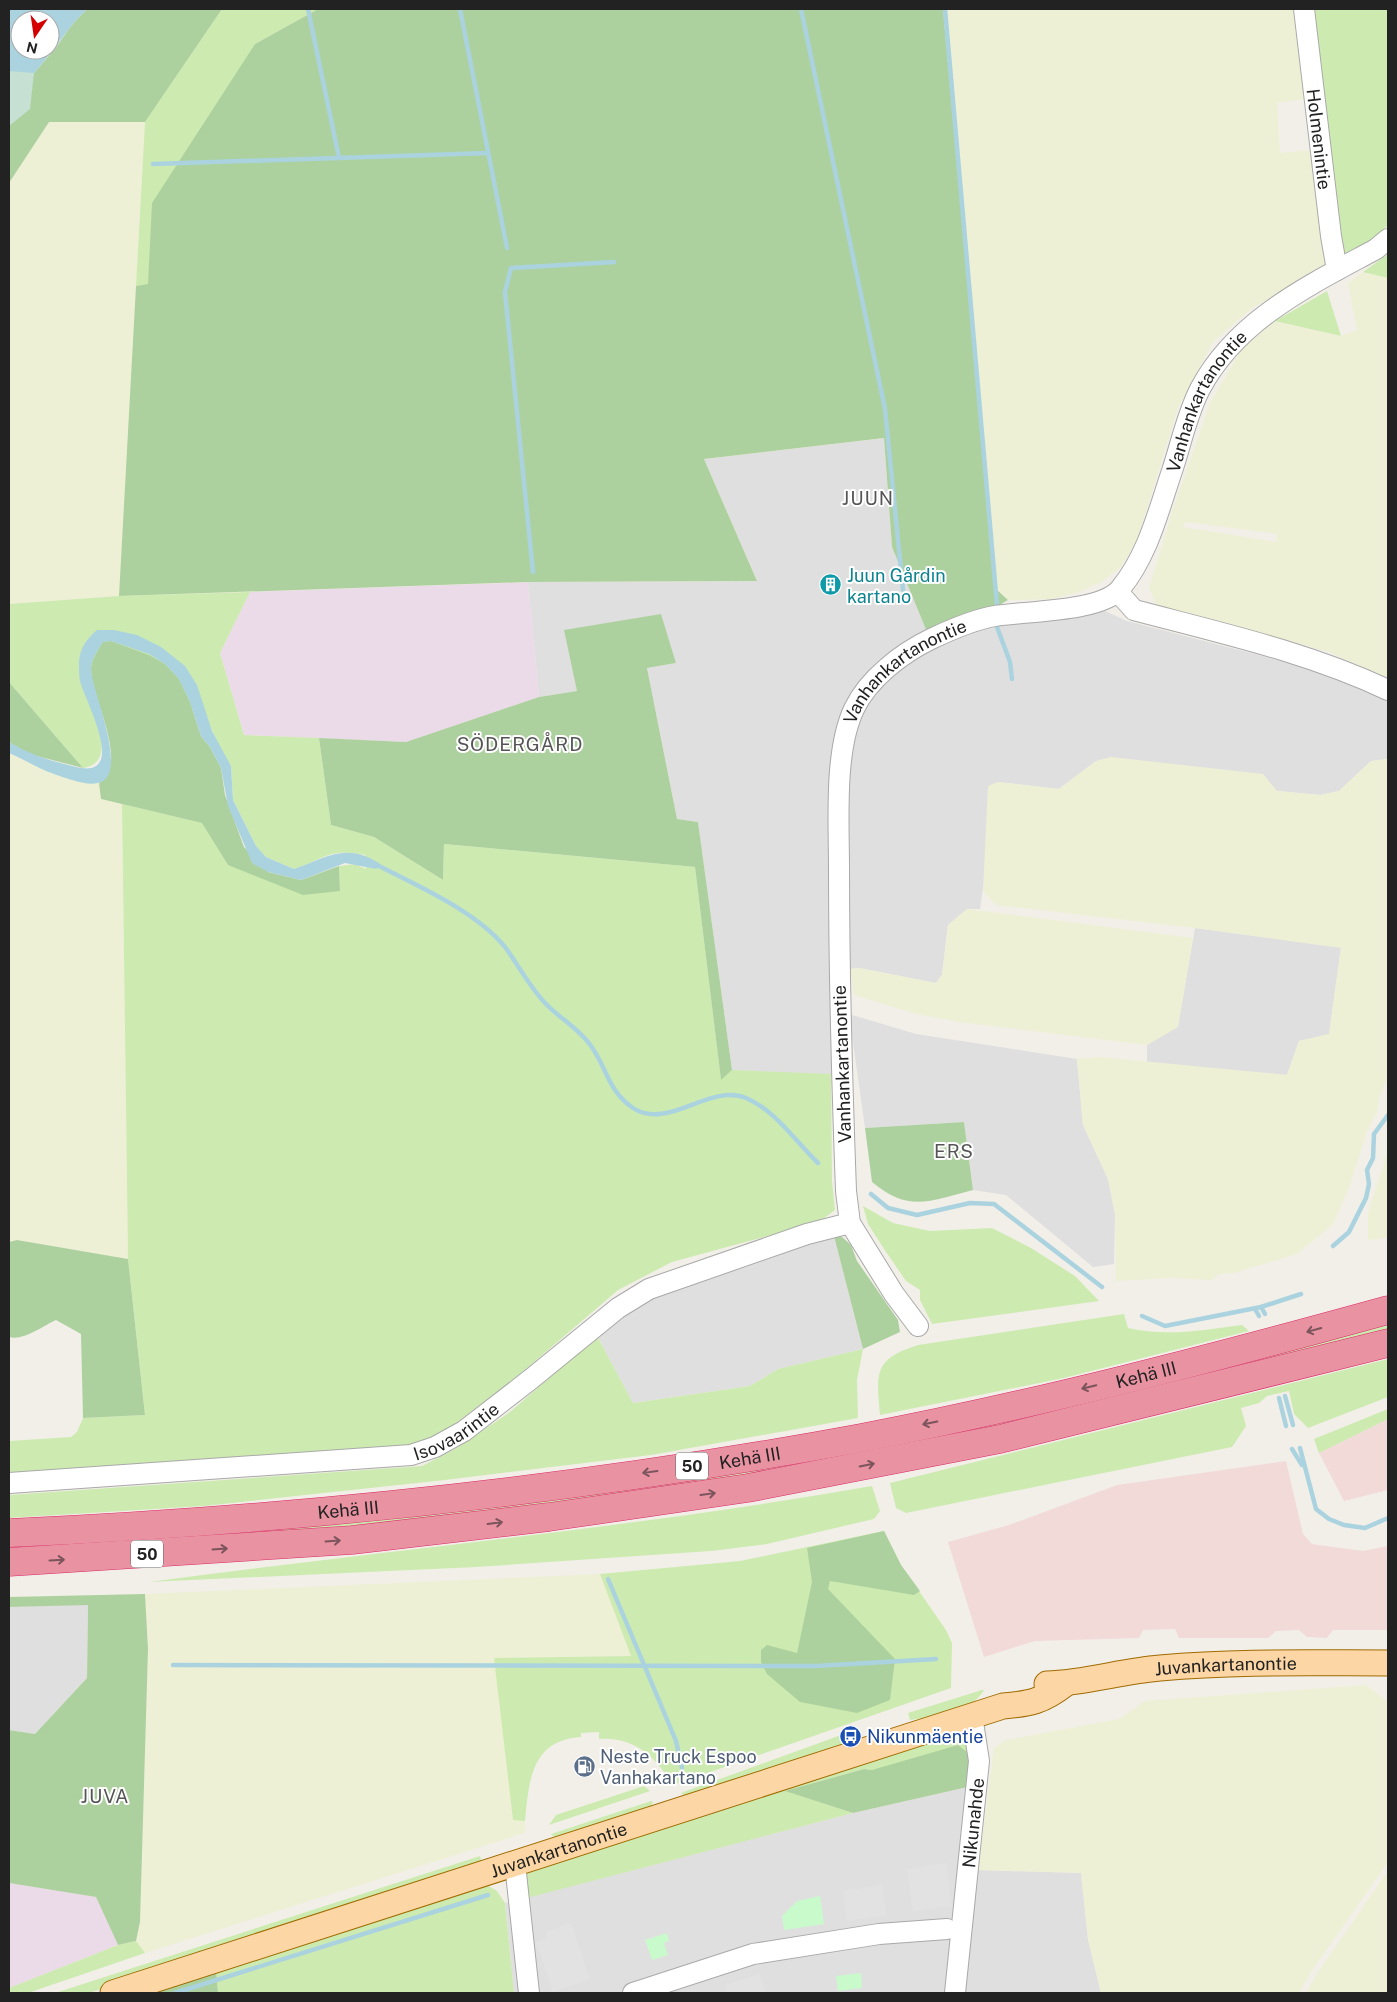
<svg xmlns="http://www.w3.org/2000/svg" width="1397" height="2002" viewBox="0 0 1397 2002" font-family="'Public Sans',sans-serif">
<style>
.residential{fill:#e0dfdf}
.commercial{fill:#f2dad9}
.industrial{fill:#ebdbe8}
.farmland{fill:#eef0d5;fill-rule:evenodd}
.grass{fill:#cdebb0}
.forest{fill:#add19e}
.wetland{fill:#c6e0d4;fill-rule:evenodd}
.park{fill:#c8facc}
.parking{fill:#e2e2e2}
.water{fill:#aad3df;fill-rule:evenodd}
.lines{fill:none;stroke-linecap:round;stroke-linejoin:round}
.stream{stroke:#aad3df;stroke-width:4.5}
.minor-casing{stroke:#a9a9a9;stroke-width:22}
.major-casing{stroke:#a06b00;stroke-width:27}
.highway-casing{stroke:#dc2a67;stroke-width:29}
.minor{stroke:#fff;stroke-width:20}
.major{stroke:#fcd6a4;stroke-width:25}
.highway{stroke:#e892a2;stroke-width:28}
.oneway{stroke:#7b545c}
.labels{text-anchor:middle;dominant-baseline:central;stroke-width:4;stroke-linejoin:round;paint-order:stroke}
.shield{fill:#fff;stroke:#646464;stroke-width:1}
.shield-label{font-size:16px;font-weight:bold;fill:#222}
.street-label{font-size:18px;fill:#222;stroke:#fff}
.culture-label{font-size:18px;fill:#0d838f;stroke:#fff;text-anchor:start}
.transit-label{font-size:18px;fill:#164399;stroke:#fff;text-anchor:start}
.service-label{font-size:18px;fill:#4e5e75;stroke:#fff;text-anchor:start}
.neighbourhood-label{font-size:19px;letter-spacing:1px;fill:#555;stroke:#fff}
</style>
<rect width="100%" height="100%" fill="#f2efe9"/>
<!-- residential -->
<g class="residential">
<path d="M 884,438 L 892,547 L 930,639 L 1092,605 L 1127,621 L 1324,672 L 1373,692 L 1388,701 L 1388,759 L 1371,761 L 1339,791 L 1320,795 L 1277,791 L 1096,761 L 1059,789 L 998,782 L 980,909 L 967,909 L 948,925 L 942,975 L 936,983 L 859,968 L 850,969 L 840,816 L 842,1076 L 732,1070 L 698,822 L 677,819 L 647,668 L 676,663 L 661,615 L 577,691 L 539,697 L 528,582 L 757,581 L 704,459 Z"/>
<path d="M 1195,928 L 1341,947 L 1329,1035 L 1299,1041 L 1287,1075 L 1147,1063 L 1147,1045 L 1178,1026 Z"/>
<path d="M 849,1014 L 916,1034 L 1077,1059 L 1083,1125 L 1108,1179 L 1115,1214 L 1114,1264 L 1093,1267 L 1006,1195 L 973,1190 L 964,1122 L 865,1128 Z"/>
<path d="M 832,1228 L 863,1349 L 778,1369 L 750,1386 L 633,1403 L 597,1336 L 647,1297 Z"/>
<path d="M 88,1604 L 87,1678 L 35,1734 L 9,1730 L 9,1607 Z"/>
<path d="M 972,1786 L 970,1849 L 978,1870 L 1081,1873 L 1088,1939 L 1101,1993 L 514,1993 L 505,1903 L 853,1813 Z"/>
</g>
<!-- commercial -->
<g class="commercial">
<path d="M 1388,1419 L 1388,1490 L 1344,1501 L 1319,1453 Z"/>
<path d="M 1286,1461 L 1303,1534 L 1312,1544 L 1363,1551 L 1388,1546 L 1388,1630 L 1333,1630 L 1327,1638 L 1307,1637 L 1299,1630 L 1276,1631 L 1268,1638 L 1179,1638 L 1175,1629 L 1143,1630 L 1139,1638 L 1035,1641 L 984,1657 L 948,1542 L 1009,1525 L 1117,1485 Z"/>
</g>
<!-- industrial -->
<g class="industrial">
<path d="M 528,582 L 539,697 L 406,742 L 244,735 L 220,653 L 250,592 Z"/>
<path d="M 9,1883 L 96,1897 L 118,1945 L 9,1988 Z"/>
</g>
<!-- farmland -->
<g class="farmland">
<path d="M 318,9 L 1295,9 L 1306,99 L 1277,103 L 1280,153 L 1311,150 L 1326,267 L 1252,308 L 1213,342 L 1178,408 L 1137,540 L 1121,567 L 1100,583 L 1076,593 L 1051,599 L 1017,600 L 1008,600 L 997,589 L 973,339 L 884,438 L 704,459 L 757,581 L 528,582 L 119,596 L 9,604 L 9,183 L 49,122 L 145,122 L 136,285 Z"/>
<path d="M 1363,272 L 1388,278 L 1388,678 L 1326,651 L 1157,606 L 1149,588 L 1174,506 L 1210,403 L 1241,350 L 1275,321 L 1341,336 L 1357,330 L 1348,283 ZM 1185,522 L 1277,534 L 1277,542 L 1183,527 Z"/>
<path d="M 9,753 L 51,773 L 89,783 L 99,783 L 101,799 L 122,804 L 128,1259 L 18,1240 L 9,1242 Z"/>
<path d="M 1111,757 L 1263,774 L 1277,791 L 1320,795 L 1339,791 L 1371,761 L 1388,759 L 1388,1076 L 1379,1097 L 1377,1112 L 1366,1134 L 1350,1185 L 1333,1224 L 1297,1254 L 1234,1273 L 1219,1274 L 1212,1280 L 1170,1278 L 1116,1281 L 1115,1214 L 1108,1179 L 1083,1125 L 1077,1059 L 1099,1057 L 1287,1075 L 1299,1041 L 1329,1034 L 1341,948 L 1195,928 L 996,905 L 983,891 L 988,786 L 998,782 L 1059,789 L 1096,761 Z"/>
<path d="M 967,909 L 1193,938 L 1178,1027 L 1147,1045 L 966,1023 L 916,1014 L 854,995 L 850,969 L 859,968 L 936,983 L 942,975 L 948,925 Z"/>
<path d="M 1388,1151 L 1388,1238 L 1368,1240 L 1368,1213 Z"/>
<path d="M 600,1574 L 631,1656 L 495,1658 L 513,1819 L 525,1821 L 525,1833 L 145,1953 L 136,1941 L 140,1922 L 148,1649 L 145,1594 Z"/>
<path d="M 1366,1685 L 1388,1702 L 1388,1862 L 1311,1972 L 1299,1993 L 1101,1993 L 1088,1939 L 1081,1873 L 978,1870 L 994,1748 L 1006,1740 L 1119,1719 L 1145,1701 Z"/>
<path d="M 1388,1871 L 1388,1993 L 1306,1993 L 1318,1972 Z"/>
</g>
<!-- grass -->
<g class="grass">
<path d="M 222,9 L 318,9 L 255,44 L 150,272 L 148,285 L 136,286 L 145,122 Z"/>
<path d="M 1306,9 L 1388,9 L 1388,225 L 1370,243 L 1349,257 L 1340,253 Z"/>
<path d="M 1388,254 L 1388,278 L 1363,272 Z"/>
<path d="M 1327,291 L 1341,336 L 1275,321 Z"/>
<path d="M 250,592 L 220,653 L 244,735 L 319,738 L 331,825 L 374,837 L 443,880 L 444,844 L 695,867 L 721,1079 L 732,1070 L 831,1074 L 832,1181 L 835,1210 L 819,1222 L 672,1262 L 618,1290 L 526,1369 L 466,1416 L 433,1440 L 406,1446 L 9,1477 L 9,1441 L 71,1437 L 77,1432 L 83,1418 L 145,1415 L 128,1259 L 122,804 L 203,823 L 228,865 L 340,891 L 339,866 L 355,864 L 366,869 L 365,855 C 329,848 326,858 294,869 L 266,857 L 256,846 L 233,800 L 231,766 L 222,753 L 204,712 L 80,681 C 89,704 122,763 83,768 L 9,682 L 9,604 L 119,596 Z"/>
<path d="M 863,1206 L 893,1223 L 930,1231 L 992,1228 L 1031,1248 L 1075,1276 L 1099,1301 L 932,1324 L 920,1300 L 920,1290 L 906,1281 L 886,1252 L 868,1224 Z"/>
<path d="M 1124,1314 L 1128,1328 C 1167,1337 1203,1330 1242,1325 L 1249,1331 L 1064,1378 L 880,1415 C 876,1372 874,1359 918,1345 Z"/>
<path d="M 1388,1323 L 1388,1330 L 1180,1384 L 930,1442 L 671,1488 L 411,1523 L 9,1554 L 9,1545 L 413,1514 Z"/>
<path d="M 597,1336 L 633,1403 L 750,1386 L 778,1369 L 863,1349 L 857,1380 L 858,1418 L 651,1455 L 445,1480 L 204,1506 L 9,1518 L 9,1495 L 422,1466 L 457,1448 L 510,1412 Z"/>
<path d="M 1388,1359 L 1388,1397 L 1308,1428 L 1294,1414 L 1289,1391 L 1267,1396 L 1259,1403 L 1241,1408 L 1246,1426 L 1232,1447 L 906,1513 L 896,1508 L 890,1483 Z"/>
<path d="M 1388,1409 L 1388,1419 L 1319,1453 L 1314,1439 Z"/>
<path d="M 872,1486 L 880,1511 L 874,1519 L 767,1544 L 711,1551 L 476,1567 L 149,1582 C 390,1550 632,1528 872,1486 Z"/>
<path d="M 884,1531 L 901,1565 L 946,1630 L 952,1643 L 951,1688 L 673,1785 C 655,1757 636,1737 599,1739 L 599,1732 L 581,1733 L 581,1737 C 531,1740 529,1781 525,1821 L 513,1820 L 494,1658 L 631,1656 L 600,1574 L 740,1561 Z"/>
<path d="M 982,1690 L 984,1690 C 969,1715 937,1716 910,1720 L 908,1713 Z"/>
<path d="M 954,1733 L 965,1738 L 972,1756 L 872,1770 L 864,1769 L 786,1791 L 853,1813 L 523,1899 L 521,1885 L 527,1870 Z"/>
<path d="M 841,1735 L 845,1736 L 846,1741 L 824,1756 L 685,1796 L 681,1793 Z"/>
<path d="M 644,1786 L 650,1791 L 549,1825 L 556,1815 Z"/>
<path d="M 651,1801 L 653,1802 L 650,1809 L 556,1839 L 551,1834 Z"/>
<path d="M 480,1856 L 483,1865 L 89,1993 L 55,1993 Z"/>
<path d="M 485,1884 L 497,1891 L 505,1903 L 514,1993 L 218,1993 L 216,1969 Z"/>
<path d="M 136,1941 L 145,1953 L 28,1993 L 9,1993 L 9,1988 L 118,1945 Z"/>
</g>
<!-- forest -->
<g class="forest">
<path d="M 87,9 L 222,9 L 145,122 L 49,122 L 9,183 L 9,71 L 34,73 C 52,52 67,28 87,9 Z"/>
<path d="M 318,9 L 943,9 L 996,589 L 1008,600 L 993,609 L 927,632 L 892,547 L 884,438 L 704,459 L 757,581 L 528,582 L 119,596 L 136,286 L 148,284 L 152,203 L 255,44 Z"/>
<path d="M 661,614 L 676,663 L 647,668 L 677,819 L 698,822 L 732,1070 L 721,1080 L 695,867 L 444,844 L 443,880 L 374,837 L 331,825 L 319,738 L 406,742 L 539,697 L 577,691 L 564,630 Z"/>
<path d="M 111,641 L 149,655 L 165,664 L 179,679 L 190,702 L 201,736 L 210,747 L 221,768 L 225,795 L 244,847 L 268,872 L 301,880 L 339,866 L 340,891 L 303,895 L 228,865 L 202,823 L 101,799 L 99,783 C 130,763 92,700 91,670 C 91,660 98,650 103,642 Z"/>
<path d="M 9,682 L 83,768 L 29,754 L 9,742 Z"/>
<path d="M 964,1122 L 973,1190 C 930,1201 909,1213 872,1182 L 865,1128 Z"/>
<path d="M 834,1236 L 842,1237 L 851,1245 L 857,1261 L 898,1320 L 900,1332 L 863,1349 Z"/>
<path d="M 17,1240 L 128,1259 L 145,1415 L 83,1418 L 81,1334 L 56,1320 C 43,1326 23,1341 9,1337 L 9,1242 Z"/>
<path d="M 884,1531 L 901,1565 L 920,1591 L 914,1595 L 830,1581 L 828,1589 L 895,1659 L 890,1700 L 857,1713 L 800,1702 L 767,1674 L 761,1662 L 761,1650 L 767,1645 L 797,1653 L 812,1582 L 807,1548 Z"/>
<path d="M 145,1594 L 148,1649 L 140,1922 L 136,1941 L 118,1945 L 96,1897 L 9,1883 L 9,1730 L 35,1734 L 87,1678 L 88,1605 L 9,1607 L 9,1597 Z"/>
<path d="M 958,1745 L 972,1756 L 972,1786 L 853,1813 L 785,1791 L 864,1769 L 872,1770 Z"/>
<path d="M 216,1969 L 218,1993 L 152,1993 Z"/>
</g>
<!-- wetland -->
<path class="wetland" d="M 9,9 L 87,9 L 75,20 L 56,48 L 34,73 L 30,109 L 9,126 ZM 20,20 L 50,20 L 50,50 L 20,50 Z"/>
<!-- park -->
<g class="park">
<path d="M 820,1896 L 824,1924 L 784,1930 L 782,1916 L 797,1901 Z"/>
<path d="M 667,1933 L 669,1941 L 664,1943 L 668,1955 L 652,1960 L 645,1940 Z"/>
<path d="M 861,1973 L 862,1988 L 838,1991 L 836,1976 Z"/>
</g>
<!-- parking -->
<g class="parking">
<path d="M 946,1863 L 952,1906 L 913,1911 L 907,1869 Z"/>
<path d="M 882,1885 L 886,1915 L 847,1921 L 843,1891 Z"/>
<path d="M 571,1923 L 590,1979 L 553,1992 L 536,1942 L 547,1938 L 545,1932 Z"/>
<path d="M 760,1974 L 766,1993 L 727,1993 L 724,1985 Z"/>
</g>
<!-- water -->
<g class="water">
<path d="M 9,9 L 87,9 C 67,28 52,52 34,73 L 9,71 ZM 20,20 L 50,20 L 50,50 L 20,50 Z"/>
<path d="M 97,630 L 114,630 L 137,635 L 161,647 L 185,666 L 197,685 L 212,731 L 231,766 L 233,800 L 256,846 L 266,857 L 294,869 C 326,858 345,842 379,863 L 379,866 L 376,869 L 345,863 L 301,880 L 268,872 L 252,863 L 228,806 L 221,768 L 210,747 L 201,736 L 190,702 L 179,679 L 165,664 L 149,654 L 111,641 L 103,642 C 98,650 91,659 91,669 C 91,690 131,776 98,783 C 85,786 66,778 54,774 C 38,769 24,759 9,753 L 9,742 C 30,755 52,761 76,767 C 130,780 84,699 80,681 C 79,675 79,667 79,662 C 80,647 87,639 97,630 Z"/>
</g>
<g class="lines">
<!-- stream -->
<g class="stream">
<path d="M 308,9 L 339,158"/>
<path d="M 460,9 L 507,248"/>
<path d="M 801,9 L 885,409 L 903,590"/>
<path d="M 945,9 L 997,605"/>
<path d="M 153,164 L 488,153"/>
<path d="M 533,572 L 505,292 L 511,268 L 614,262"/>
<path d="M 997,627 L 1010,662 L 1012,679"/>
<path d="M 375,864 C 416,885 476,911 505,947 C 519,966 530,988 547,1005 C 561,1019 580,1030 591,1046 C 607,1068 608,1091 633,1108 C 668,1131 709,1083 746,1098 C 776,1111 795,1141 818,1163"/>
<path d="M 871,1194 L 888,1208 L 917,1215 L 970,1203 L 994,1204 L 1102,1287"/>
<path d="M 1333,1246 L 1349,1232 L 1366,1198 L 1369,1184 L 1367,1170 L 1373,1158 L 1374,1134 L 1388,1115"/>
<path d="M 1261,1307 L 1301,1294"/>
<path d="M 1255,1309 L 1259,1316"/>
<path d="M 1142,1316 L 1165,1326 L 1261,1307 L 1265,1314"/>
<path d="M 1285,1396 L 1293,1425"/>
<path d="M 1279,1398 L 1286,1426"/>
<path d="M 1300,1448 L 1316,1509 L 1329,1519 L 1344,1525 L 1365,1528 L 1388,1518"/>
<path d="M 1292,1449 L 1302,1465"/>
<path d="M 608,1579 L 676,1741 L 682,1768"/>
<path d="M 173,1665 L 816,1666 L 936,1659"/>
<path d="M 175,1993 L 488,1895"/>
</g>
<defs>
<g id="minor">
<path id="s1" d="M 1304,9 L 1331,236 L 1337,270"/>
<path d="M 1118,592 L 1134,610 C 1221,633 1307,652 1388,690"/>
<path id="s2" d="M 918,1326 L 894,1294 L 850,1223 L 846,1191 C 842,1083 839,976 839,868 C 839,822 834,751 854,709 C 868,679 902,653 931,639 C 948,631 976,619 995,616 C 1025,611 1101,612 1120,589 C 1148,555 1158,512 1172,471 C 1181,444 1187,414 1200,389 C 1237,319 1310,285 1376,249 L 1388,239"/>
<path id="s3" d="M 9,1483 L 411,1455 L 435,1447 L 464,1431 L 531,1379 L 618,1308 L 649,1289 L 807,1234 L 850,1223"/>
<path d="M 515,1864 L 529,1993"/>
<path d="M 633,1993 L 753,1954 L 879,1934 L 947,1929"/>
<path id="s4" d="M 955,1993 L 979,1761 L 972,1716"/>
</g>
<g id="major">
<path id="s5" d="M 1047,1684 C 1085,1683 1122,1671 1160,1668 C 1236,1661 1312,1663 1388,1663"/>
<path id="s6" d="M 113,1993 L 1003,1706 C 1030,1704 1043,1701 1065,1684"/>
</g>
<g id="highway">
<path id="s7" d="M 9,1533 C 294,1520 580,1490 861,1438 C 1039,1404 1214,1358 1388,1310"/>
<path d="M 9,1562 L 352,1540 L 549,1517 L 748,1488 L 1000,1439 L 1388,1343"/>
</g>
</defs>
<!-- minor casing -->
<use href="#minor" class="minor-casing"/>
<!-- major casing -->
<use href="#major" class="major-casing"/>
<!-- highway casing -->
<use href="#highway" class="highway-casing"/>
<!-- minor -->
<use href="#minor" class="minor"/>
<!-- major -->
<use href="#major" class="major"/>
<!-- highway -->
<use href="#highway" class="highway"/>
</g>
<!-- one-way arrows -->
<defs><path id="oneway-shaft" d="M-6 0H5M1.5-3L5.5 0L1.5 3" fill="none" stroke-width="1.6" stroke-linecap="round" stroke-linejoin="round" transform="scale(1.25)"/></defs>
<g class="oneway">
<use href="#oneway-shaft" transform="translate(1314 1330) rotate(165)"/>
<use href="#oneway-shaft" transform="translate(1089 1387) rotate(167)"/>
<use href="#oneway-shaft" transform="translate(930 1423) rotate(168)"/>
<use href="#oneway-shaft" transform="translate(867 1465) rotate(-11)"/>
<use href="#oneway-shaft" transform="translate(650 1472) rotate(172)"/>
<use href="#oneway-shaft" transform="translate(708 1494) rotate(-8)"/>
<use href="#oneway-shaft" transform="translate(495 1523) rotate(-7)"/>
<use href="#oneway-shaft" transform="translate(333 1541) rotate(-4)"/>
<use href="#oneway-shaft" transform="translate(220 1549) rotate(-4)"/>
<use href="#oneway-shaft" transform="translate(57 1560) rotate(-3)"/>
</g>
<!-- icons -->
<defs>
<symbol id="building-disc" viewBox="-11 -11 22 22"><circle r="9.5" fill="#0f9aa8" stroke="#fff"/><path d="M-4-6H4V6H1V3H-1V6H-4ZM-2.5-4.3h1.7v1.8h-1.7ZM.8-4.3h1.7v1.8H.8ZM-2.5-1h1.7V.8h-1.7ZM.8-1h1.7V.8H.8Z" fill="#fff"/></symbol>
<symbol id="bus-disc" viewBox="-11 -11 22 22"><circle r="9.5" fill="#1a4fb4" stroke="#fff"/><path d="M-5-6H5V4H4V6H2V4H-2V6H-4V4H-5ZM-3.5-4V0h7V-4ZM-3.5 1.2v1.5H-2V1.2ZM2 1.2v1.5H3.5V1.2Z" fill="#fff"/></symbol>
<symbol id="fuel-disc" viewBox="-11 -11 22 22"><circle r="9.5" fill="#5c6f8a" stroke="#fff"/><path d="M-5.5-6h7V0h2V4h1.3V-2.5L3-4.5l.8-.8L6-3V5H2.5V1h-1V6h-7ZM-4.2-4.7v3.2H.2V-4.7Z" fill="#fff"/></symbol>
</defs>
<g fill-rule="evenodd">
<use href="#building-disc" x="818" y="572" width="25" height="25"/>
<use href="#bus-disc" x="838" y="1724" width="25" height="25"/>
<use href="#fuel-disc" x="572" y="1754" width="25" height="25"/>
</g>
<g class="labels">
<!-- shield labels -->
<g class="shield">
<rect x="676" y="1452.5" width="32" height="27" rx="4"/>
<rect x="131" y="1540.5" width="32" height="27" rx="4"/>
</g>
<g class="shield-label">
<text x="692" y="1466">50</text>
<text x="147" y="1554">50</text>
</g>
<!-- street labels -->
<g class="street-label">
<text stroke="none"><textPath href="#s1" startOffset="131">Holmenintie</textPath></text>
<text stroke="none"><textPath href="#s2" startOffset="1152">Vanhankartanontie</textPath></text>
<text stroke="none"><textPath href="#s2" startOffset="704">Vanhankartanontie</textPath></text>
<text transform="translate(842 1064) rotate(-92)">Vanhankartanontie</text>
<text stroke="none"><textPath href="#s7" startOffset="1150">Kehä III</textPath></text>
<text stroke="none"><textPath href="#s3" startOffset="454">Isovaarintie</textPath></text>
<text stroke="none"><textPath href="#s7" startOffset="745">Kehä III</textPath></text>
<text stroke="none"><textPath href="#s7" startOffset="340">Kehä III</textPath></text>
<text stroke="none"><textPath href="#s5" startOffset="180">Juvankartanontie</textPath></text>
<text stroke="none"><textPath href="#s4" startOffset="171">Nikunahde</textPath></text>
<text stroke="none"><textPath href="#s6" startOffset="468">Juvankartanontie</textPath></text>
</g>
<!-- culture labels -->
<g class="culture-label">
<text x="847" y="575">Juun Gårdin<tspan x="847" dy="21">kartano</tspan></text>
</g>
<!-- transit labels -->
<g class="transit-label">
<text x="867" y="1736">Nikunmäentie</text>
</g>
<!-- service labels -->
<g class="service-label">
<text x="600" y="1756">Neste Truck Espoo<tspan x="600" dy="21">Vanhakartano</tspan></text>
</g>
<!-- neighbourhood labels -->
<g class="neighbourhood-label">
<text x="868" y="498">JUUN</text>
<text x="520" y="744">SÖDERGÅRD</text>
<text x="954" y="1151">ERS</text>
<text x="105" y="1796">JUVA</text>
</g>
</g>
<!-- border -->
<rect width="1397" height="2002" fill="none" stroke="#222222" stroke-width="20"/>
<!-- north arrow -->
<g transform="translate(35 35) rotate(193)"><circle r="24" fill="#ffffff" stroke="#a7a7a7"/>
<path d="M0-4L9 19L0 12L-9 19Z" fill="#d40000"/>
<text y="-8" font-size="14" font-weight="bold" text-anchor="middle" fill="#222222">N</text>
</g>
</svg>
